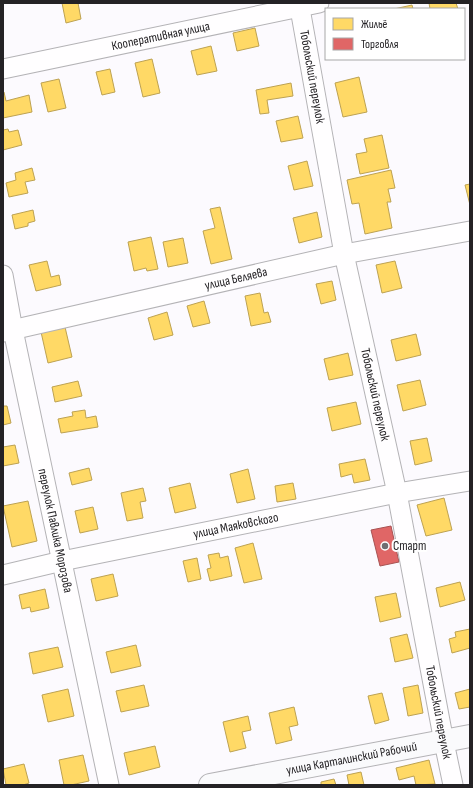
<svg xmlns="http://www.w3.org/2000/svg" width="473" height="788" viewBox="0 0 473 788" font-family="'Sofia Sans Condensed',sans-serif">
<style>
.homes{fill:#ffd966;stroke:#bda252}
.shops{fill:#e06666;stroke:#a85252}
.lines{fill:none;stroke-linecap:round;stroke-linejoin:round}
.street-casing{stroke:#b4b3b6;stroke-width:21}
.secondary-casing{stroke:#b4b3b6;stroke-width:24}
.street{stroke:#fffeff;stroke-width:19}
.secondary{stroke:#fafafc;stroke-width:22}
.poi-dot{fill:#706e71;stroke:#fff;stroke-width:1.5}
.labels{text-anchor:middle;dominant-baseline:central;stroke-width:4;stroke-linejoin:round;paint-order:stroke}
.street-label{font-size:13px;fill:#242225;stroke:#fff}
.poi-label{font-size:13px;fill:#242225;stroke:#fff;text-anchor:start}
</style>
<rect width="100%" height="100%" fill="#fcfafe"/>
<!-- homes -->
<g class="homes">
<path d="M 62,3 L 78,3 L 81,19 L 66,23 Z"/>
<path d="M 429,3 L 456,3 L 458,9 L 430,9 Z"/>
<path d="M 412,5 L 413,9 L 394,9 Z"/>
<path d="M 255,28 L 259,46 L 237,51 L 233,33 Z"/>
<path d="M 211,46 L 217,71 L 197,75 L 191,51 Z"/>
<path d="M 152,59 L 160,93 L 143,97 L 135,63 Z"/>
<path d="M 110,69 L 115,92 L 102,95 L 96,72 Z"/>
<path d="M 359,77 L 367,112 L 343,117 L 335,83 Z"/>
<path d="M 59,79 L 66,108 L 48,112 L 41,83 Z"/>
<path d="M 291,83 L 293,96 L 267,100 L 269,113 L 260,114 L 256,90 Z"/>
<path d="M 3,92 L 4,92 L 6,101 L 29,95 L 32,112 L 3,118 Z"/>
<path d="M 298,116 L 303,138 L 281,142 L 276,121 Z"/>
<path d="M 8,129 L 9,132 L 18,130 L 22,145 L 3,150 L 3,130 Z"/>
<path d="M 382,135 L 389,168 L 360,174 L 356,154 L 367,152 L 364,139 Z"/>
<path d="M 307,161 L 313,186 L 294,190 L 288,166 Z"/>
<path d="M 32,168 L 35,180 L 25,182 L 28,193 L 9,197 L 6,183 L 16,180 L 15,173 Z"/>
<path d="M 391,170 L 395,188 L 388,189 L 391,202 L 387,202 L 392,228 L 365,234 L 359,203 L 352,204 L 347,180 Z"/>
<path d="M 470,184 L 470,205 L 465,185 Z"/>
<path d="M 220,207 L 232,259 L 211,264 L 203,231 L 215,228 L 210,209 Z"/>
<path d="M 33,210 L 35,221 L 28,223 L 28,226 L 15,229 L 12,215 Z"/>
<path d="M 317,212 L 322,237 L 299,243 L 293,218 Z"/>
<path d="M 151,237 L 158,269 L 147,271 L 146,268 L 134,271 L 128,242 Z"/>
<path d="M 183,238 L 188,263 L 168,267 L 163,242 Z"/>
<path d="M 47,261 L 51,277 L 59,275 L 61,285 L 36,291 L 29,265 Z"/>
<path d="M 395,261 L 402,288 L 382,293 L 376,265 Z"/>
<path d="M 332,281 L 336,300 L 321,304 L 316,284 Z"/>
<path d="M 260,293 L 264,313 L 268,312 L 271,322 L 251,326 L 245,296 Z"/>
<path d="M 204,301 L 210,323 L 193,327 L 187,306 Z"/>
<path d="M 167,312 L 173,335 L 154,340 L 148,318 Z"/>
<path d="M 65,327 L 72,357 L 48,363 L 41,332 Z"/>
<path d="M 416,334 L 421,355 L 396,361 L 391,340 Z"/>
<path d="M 348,353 L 353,375 L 329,380 L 324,359 Z"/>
<path d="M 420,380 L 426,405 L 403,411 L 397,385 Z"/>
<path d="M 78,381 L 82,396 L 55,402 L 52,387 Z"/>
<path d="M 356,402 L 361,424 L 332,431 L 327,408 Z"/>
<path d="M 3,406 L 7,406 L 11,423 L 3,425 Z"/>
<path d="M 85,410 L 86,418 L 96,416 L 98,427 L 61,433 L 58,419 L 73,416 L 72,412 Z"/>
<path d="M 427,438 L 432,461 L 415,465 L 410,441 Z"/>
<path d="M 15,445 L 19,463 L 3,466 L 3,447 Z"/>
<path d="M 365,459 L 370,480 L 354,483 L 352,474 L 341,477 L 339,464 Z"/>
<path d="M 89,468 L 92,480 L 72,485 L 69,473 Z"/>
<path d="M 248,469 L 255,499 L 237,503 L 230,474 Z"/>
<path d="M 190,483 L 196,508 L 175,513 L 169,488 Z"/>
<path d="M 293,483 L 296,499 L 277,502 L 275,486 Z"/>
<path d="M 143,488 L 146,501 L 140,502 L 143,518 L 127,521 L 121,493 Z"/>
<path d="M 444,498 L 452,530 L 426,536 L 417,505 Z"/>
<path d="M 28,501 L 37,541 L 12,547 L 3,506 Z"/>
<path d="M 93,507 L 98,529 L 80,533 L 75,511 Z"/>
<path d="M 253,543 L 262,579 L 244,583 L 235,548 Z"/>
<path d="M 219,553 L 220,558 L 228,556 L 232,576 L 210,581 L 207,569 L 211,568 L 208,555 Z"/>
<path d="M 197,558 L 201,579 L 188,582 L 183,561 Z"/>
<path d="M 113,574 L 118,596 L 96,601 L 91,579 Z"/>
<path d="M 460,582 L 465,600 L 440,607 L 436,588 Z"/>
<path d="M 45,589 L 49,608 L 31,612 L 30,607 L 22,609 L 19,595 Z"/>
<path d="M 396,593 L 401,617 L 380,622 L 375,597 Z"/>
<path d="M 470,629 L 470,648 L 452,653 L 449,639 L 456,637 L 455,632 Z"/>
<path d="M 407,634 L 413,658 L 395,662 L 390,638 Z"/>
<path d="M 136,645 L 141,666 L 111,673 L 106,652 Z"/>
<path d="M 58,647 L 63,667 L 33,674 L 29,653 Z"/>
<path d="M 144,685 L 149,706 L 121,712 L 116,691 Z"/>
<path d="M 418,685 L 423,713 L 408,716 L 403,688 Z"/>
<path d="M 68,689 L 74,716 L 48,722 L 42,695 Z"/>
<path d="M 470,689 L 470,707 L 459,709 L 455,693 Z"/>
<path d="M 382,693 L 389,720 L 375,724 L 368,696 Z"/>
<path d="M 294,707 L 298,725 L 289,727 L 292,740 L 276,744 L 269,713 Z"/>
<path d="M 248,716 L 251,730 L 242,732 L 246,748 L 230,752 L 223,722 Z"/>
<path d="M 155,746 L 160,767 L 129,775 L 124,753 Z"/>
<path d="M 83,755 L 89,781 L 71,785 L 64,785 L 59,760 Z"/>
<path d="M 429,760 L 435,784 L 416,785 L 414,776 L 399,780 L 396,768 Z"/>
<path d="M 24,764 L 29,783 L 23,785 L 6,785 L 3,769 Z"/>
<path d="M 361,772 L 364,785 L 349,785 L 347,775 Z"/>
<path d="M 334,779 L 336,785 L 321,785 L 321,782 Z"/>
</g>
<!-- shops -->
<path class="shops" d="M 391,526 L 399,562 L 380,566 L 371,530 Z"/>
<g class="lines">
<defs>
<g id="street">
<path id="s1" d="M 299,3 L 344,254 L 397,493 L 444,742 L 453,785"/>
<path id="s2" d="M 3,69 L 319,3"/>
<path id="s3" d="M 3,275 L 13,330 L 109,785"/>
<path id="s4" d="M 3,332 L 344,254 L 470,231"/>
<path id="s5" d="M 3,575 L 62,561 L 397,493 L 470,481"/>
</g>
<g id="secondary">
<path id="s6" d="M 210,785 L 470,736"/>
</g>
</defs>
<!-- street casing -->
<use href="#street" class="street-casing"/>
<!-- secondary casing -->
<use href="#secondary" class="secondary-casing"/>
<!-- street -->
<use href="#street" class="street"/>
<!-- secondary -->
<use href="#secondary" class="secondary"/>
</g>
<!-- markers -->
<circle class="poi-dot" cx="385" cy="546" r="4"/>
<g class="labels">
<!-- street labels -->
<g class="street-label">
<text stroke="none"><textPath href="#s2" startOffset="161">Кооперативная улица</textPath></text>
<text stroke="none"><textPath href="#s1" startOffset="75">Тобольский переулок</textPath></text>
<text stroke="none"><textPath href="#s4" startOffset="239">улица Беляева</textPath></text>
<text stroke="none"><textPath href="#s1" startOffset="399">Тобольский переулок</textPath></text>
<text stroke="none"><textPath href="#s5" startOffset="238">улица Маяковского</textPath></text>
<text stroke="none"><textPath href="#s3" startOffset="261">переулок Павлика Морозова</textPath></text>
<text stroke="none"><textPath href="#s1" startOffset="723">Тобольский переулок</textPath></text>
<text stroke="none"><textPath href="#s6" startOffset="144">улица Карталинский Рабочий</textPath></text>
</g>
<!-- poi labels -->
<g class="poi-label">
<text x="393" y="546">Старт</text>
</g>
</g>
<!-- border -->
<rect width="473" height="788" fill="none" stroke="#242225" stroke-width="8"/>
<!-- legend -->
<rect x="325" y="8" width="140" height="52" fill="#ffffff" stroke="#a7a7a8"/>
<rect x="333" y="18" width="20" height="12" fill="#ffd966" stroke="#a7a7a8"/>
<text x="361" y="28" font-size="12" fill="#242225">Жильё</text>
<rect x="333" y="38" width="20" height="12" fill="#e06666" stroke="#a7a7a8"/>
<text x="361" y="48" font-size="12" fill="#242225">Торговля</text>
</svg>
